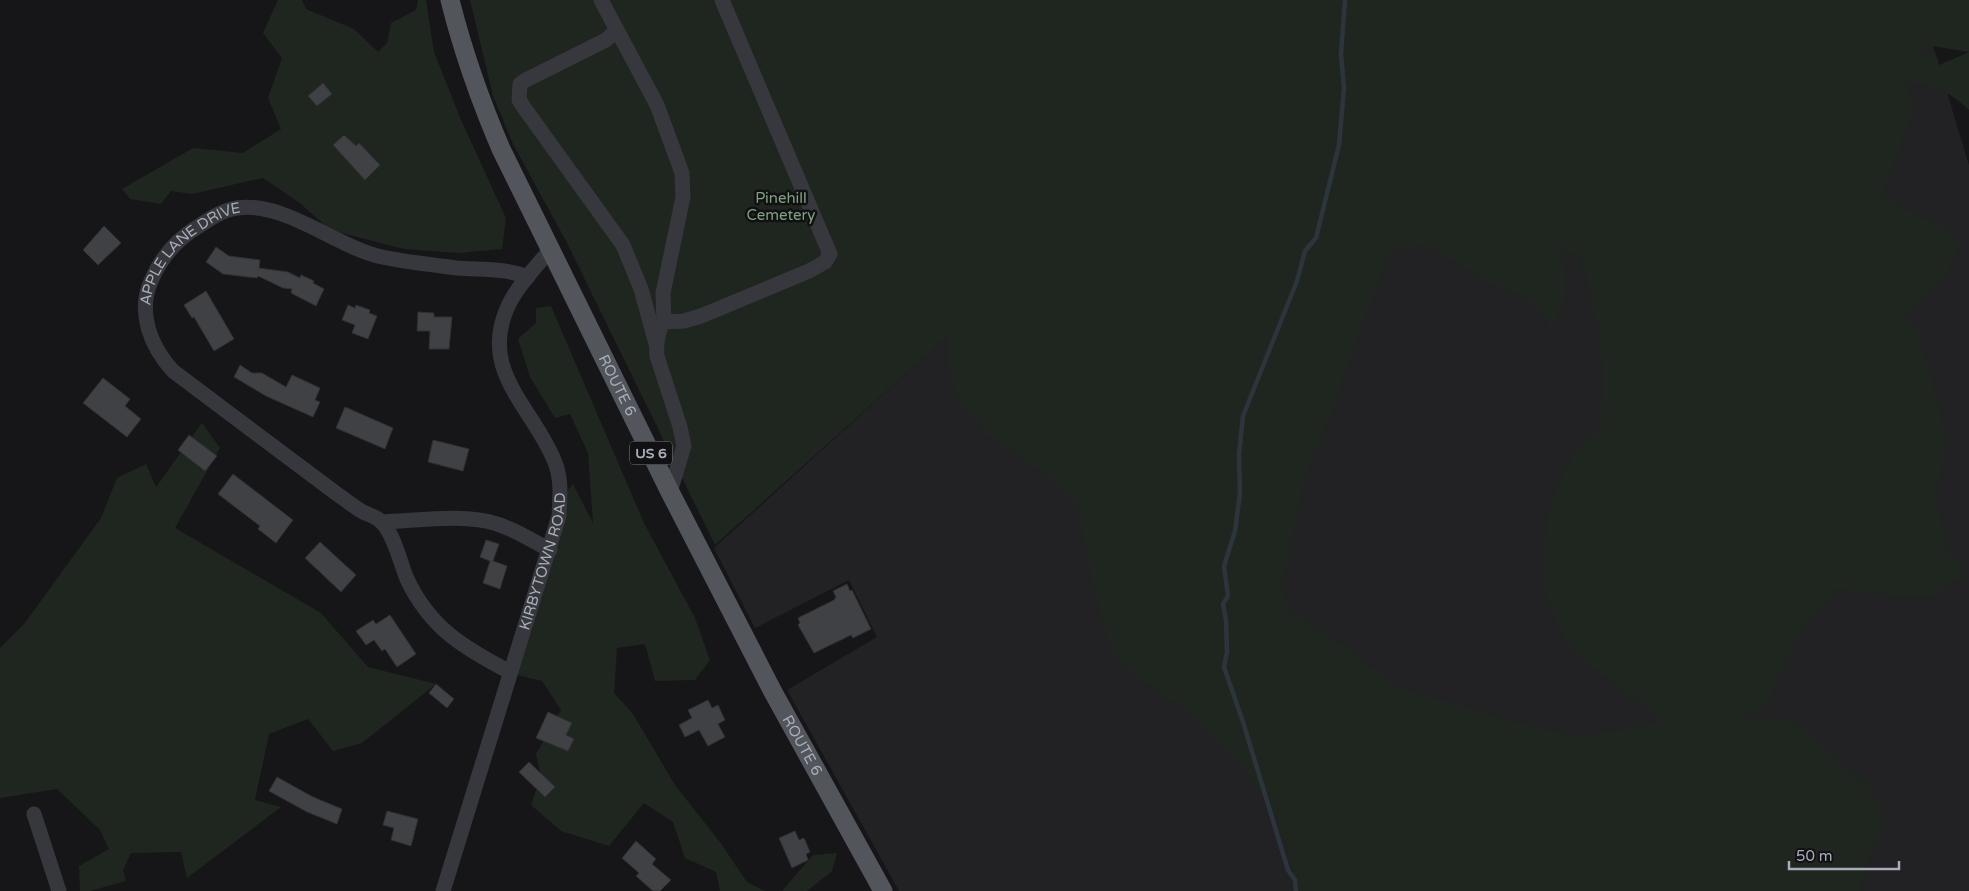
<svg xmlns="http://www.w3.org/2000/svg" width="1969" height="891" viewBox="0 0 1969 891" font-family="'Varela Round',sans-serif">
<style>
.built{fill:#222225}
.green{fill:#1e261f;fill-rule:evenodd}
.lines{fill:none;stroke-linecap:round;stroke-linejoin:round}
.stream{stroke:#2c353c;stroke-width:4.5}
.building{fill:#404145;stroke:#303034}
.minor{stroke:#37383d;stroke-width:15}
.major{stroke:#53555c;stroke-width:19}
.labels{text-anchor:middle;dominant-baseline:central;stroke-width:5;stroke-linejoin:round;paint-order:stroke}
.shield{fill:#111113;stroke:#7b7e86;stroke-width:1}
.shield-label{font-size:14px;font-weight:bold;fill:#a8adb8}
.park-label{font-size:15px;fill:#7fa381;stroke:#111113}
.street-label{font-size:15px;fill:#a8adb8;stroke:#111113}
</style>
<rect width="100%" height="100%" fill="#161618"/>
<!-- built -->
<path class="built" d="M 1919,0 L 1969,165 L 1969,891 L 899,891 L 787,690 L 877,637 L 849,580 L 755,628 L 714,548 L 944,339 L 1102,239 Z"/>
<!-- green -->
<g class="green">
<path d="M 278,0 L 302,0 L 306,9 L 354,29 L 378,52 L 387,43 L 391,23 L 416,10 L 418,0 L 426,0 L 434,52 L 461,120 L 506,218 L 502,249 L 459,253 L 404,249 L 330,230 L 301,204 L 263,178 L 192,194 L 171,191 L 161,204 L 130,199 L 122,189 L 193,148 L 243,153 L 281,129 L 268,98 L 282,58 L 263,33 Z"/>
<path d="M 470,0 L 1969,0 L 1969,52 L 1932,46 L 1917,48 L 1915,51 L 1925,56 L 1936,54 L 1939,65 L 1969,52 L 1969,110 C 1951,92 1930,83 1905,83 L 1913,103 L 1912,115 L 1882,193 L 1892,202 L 1955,233 L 1960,243 L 1951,266 L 1903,317 L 1918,331 L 1947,437 L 1936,498 L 1948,551 L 1969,571 L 1936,595 L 1884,595 L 1837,589 L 1800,633 L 1764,708 L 1737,717 L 1790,720 L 1816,739 L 1868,786 L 1881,808 L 1883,830 L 1865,869 L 1859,891 L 1300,891 L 1277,817 L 1242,767 L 1189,714 L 1120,664 L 1111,649 L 1100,614 L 1077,507 L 1041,472 L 986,434 L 964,408 L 956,396 L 948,361 L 947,337 L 715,545 L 567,243 L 513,144 L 493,96 ZM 1418,246 L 1430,247 L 1496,286 L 1526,298 L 1538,307 L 1552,331 C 1566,300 1571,283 1560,249 L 1576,256 L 1586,272 L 1599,336 L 1603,379 L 1601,427 L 1583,441 L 1571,457 L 1548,510 L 1542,578 L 1545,594 L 1565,641 L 1576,655 L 1662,721 C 1632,729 1601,735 1570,735 L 1533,727 L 1400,688 L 1332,638 L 1291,612 L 1281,587 L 1307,469 L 1326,427 L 1388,254 L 1398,248 Z"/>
<path d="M 551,306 L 644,523 L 695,618 L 710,660 L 695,680 L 655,681 L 645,644 L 617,648 L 614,693 L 633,714 L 675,785 L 720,842 L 747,882 L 765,891 L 720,891 L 716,872 L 685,858 L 673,822 L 644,803 L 609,846 L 561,831 L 531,805 L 541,776 L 536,754 L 561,710 L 542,681 L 513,674 L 540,579 L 551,567 C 544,526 547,516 573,484 L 593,523 L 588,453 L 570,414 L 555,418 L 530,377 L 518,339 L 536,323 L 536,308 Z"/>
<path d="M 202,423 L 220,448 L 175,528 L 321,613 L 368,667 L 436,684 L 362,743 L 333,751 L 308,719 L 269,734 L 255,800 L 281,807 L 187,878 L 181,852 L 131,853 L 123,870 L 126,881 L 90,891 L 80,891 L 79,866 L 109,849 L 100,830 L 57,789 L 0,798 L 0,648 L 24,624 L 101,518 L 117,478 L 146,464 L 156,487 Z"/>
<path d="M 837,853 L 832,871 L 807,891 L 782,891 L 813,855 Z"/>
</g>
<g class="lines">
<!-- stream -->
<path class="stream" d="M 1296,891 L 1295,880 L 1288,870 L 1243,722 L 1224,667 L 1227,652 L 1226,620 L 1223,604 L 1228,596 L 1224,566 L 1235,531 L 1240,493 L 1239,455 L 1243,416 L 1297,281 L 1305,251 L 1316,238 L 1339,145 L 1344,88 L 1341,54 L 1345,0"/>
</g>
<!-- building -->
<g class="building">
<path d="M 323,83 L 332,94 L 317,106 L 308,96 Z"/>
<path d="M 344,135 L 356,146 L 359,143 L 380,165 L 365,180 L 333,145 Z"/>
<path d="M 104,226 L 121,243 L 98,265 L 83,250 Z"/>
<path d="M 216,247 L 229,256 L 260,260 L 259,268 L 288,272 L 300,278 L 301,275 L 314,281 L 313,283 L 324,289 L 316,306 L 291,293 L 292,289 L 283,288 L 258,276 L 257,278 L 223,274 L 206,262 Z"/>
<path d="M 206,291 L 234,339 L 214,351 L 194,317 L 192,318 L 184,305 Z"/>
<path d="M 348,305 L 355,308 L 356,305 L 370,310 L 369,313 L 377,316 L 368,339 L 352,333 L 355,325 L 342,320 Z"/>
<path d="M 418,312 L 434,313 L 434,317 L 452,317 L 449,349 L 429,349 L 430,331 L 417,331 Z"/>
<path d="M 240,365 L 252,373 L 262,373 L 286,387 L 292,375 L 320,388 L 315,400 L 320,402 L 313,417 L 266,396 L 234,377 Z"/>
<path d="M 103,378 L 130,399 L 125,406 L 141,419 L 127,437 L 83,403 Z"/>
<path d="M 345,407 L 393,428 L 385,449 L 336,428 Z"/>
<path d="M 189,435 L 217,456 L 205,471 L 178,450 Z"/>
<path d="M 433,440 L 469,449 L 463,471 L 428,462 Z"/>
<path d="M 233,474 L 293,520 L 276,543 L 258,529 L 260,526 L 218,494 Z"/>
<path d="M 486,540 L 499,544 L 493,561 L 507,566 L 500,589 L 483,583 L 490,561 L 480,557 Z"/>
<path d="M 320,542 L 356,575 L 341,592 L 305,558 Z"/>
<path d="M 847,584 L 850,591 L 852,590 L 871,629 L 853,638 L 851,635 L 814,653 L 798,625 L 800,623 L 798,618 L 834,600 L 836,597 L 833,591 Z"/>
<path d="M 390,615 L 416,654 L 397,667 L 385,649 L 382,651 L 374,640 L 366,645 L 356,631 L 373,620 L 376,624 Z"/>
<path d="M 436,684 L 454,699 L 447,708 L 429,693 Z"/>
<path d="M 708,700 L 712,708 L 718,705 L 725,720 L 718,724 L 725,737 L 708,746 L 699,730 L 685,737 L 679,725 L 692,718 L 688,710 Z"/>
<path d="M 548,712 L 572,723 L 566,735 L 574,739 L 568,751 L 536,738 Z"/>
<path d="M 529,762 L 555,787 L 545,797 L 519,772 Z"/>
<path d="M 277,777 L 313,797 L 342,809 L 337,824 L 307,812 L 269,791 Z"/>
<path d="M 387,811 L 418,819 L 411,846 L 391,840 L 394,828 L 383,825 Z"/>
<path d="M 795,831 L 799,840 L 804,838 L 810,852 L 806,854 L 808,860 L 792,868 L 779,838 Z"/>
<path d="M 636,841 L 656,859 L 652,864 L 671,880 L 660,891 L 653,891 L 636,876 L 639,873 L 622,858 Z"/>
</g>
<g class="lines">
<!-- minor -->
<g class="minor">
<path d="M 601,0 L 657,105 L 682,173 L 683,197 L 663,293 L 664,322"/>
<path d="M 617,30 L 606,40 L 526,80 L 520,84 L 519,100 L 525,109 L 623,245 L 641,289 L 656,344"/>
<path d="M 670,492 L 684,446 L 680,427 L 657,356 C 656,344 657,332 664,322 L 684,321 L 701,316 L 809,271 L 825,262 L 830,254 L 722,0"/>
<path d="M 381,522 C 416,521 465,513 497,524 C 516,530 533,541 550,550"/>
<path id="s1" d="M 510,672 C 464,648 430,628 407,579 C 400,562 396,541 385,526 C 379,517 371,516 363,512 C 354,507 346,500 337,494 L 173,371 C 151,347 137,313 151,281 C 161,257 177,239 199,226 C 211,218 223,210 237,208 C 285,201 336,247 382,257 C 406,262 433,265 457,268 C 481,270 506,268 528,277"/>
<path d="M 34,814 L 59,891"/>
<path id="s2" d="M 443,891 L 559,516 C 560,496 562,478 554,460 C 532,406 477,370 509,304 C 519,284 536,267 550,250"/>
</g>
<!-- major -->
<path class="major" id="s3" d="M 450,0 C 463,52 480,100 501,149 L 670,492 L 773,692 L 883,891"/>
</g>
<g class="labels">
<!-- shield labels -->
<rect class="shield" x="630" y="441.5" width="42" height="23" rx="4"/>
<g class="shield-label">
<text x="651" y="453">US 6</text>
</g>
<!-- park labels -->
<g class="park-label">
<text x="781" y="198">Pinehill<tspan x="781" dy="17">Cemetery</tspan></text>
</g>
<!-- street labels -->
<g class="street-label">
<text stroke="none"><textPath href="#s1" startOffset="608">APPLE LANE DRIVE</textPath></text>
<text stroke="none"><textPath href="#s3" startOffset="421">ROUTE 6</textPath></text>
<text stroke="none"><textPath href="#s2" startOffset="345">KIRBYTOWN ROAD</textPath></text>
<text stroke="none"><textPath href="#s3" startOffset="826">ROUTE 6</textPath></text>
</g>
</g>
<!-- scale -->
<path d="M1789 861v8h110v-8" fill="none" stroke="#a8adb8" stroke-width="2.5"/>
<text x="1796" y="861" font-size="15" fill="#a8adb8" stroke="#111113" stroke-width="4" paint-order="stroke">50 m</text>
</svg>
